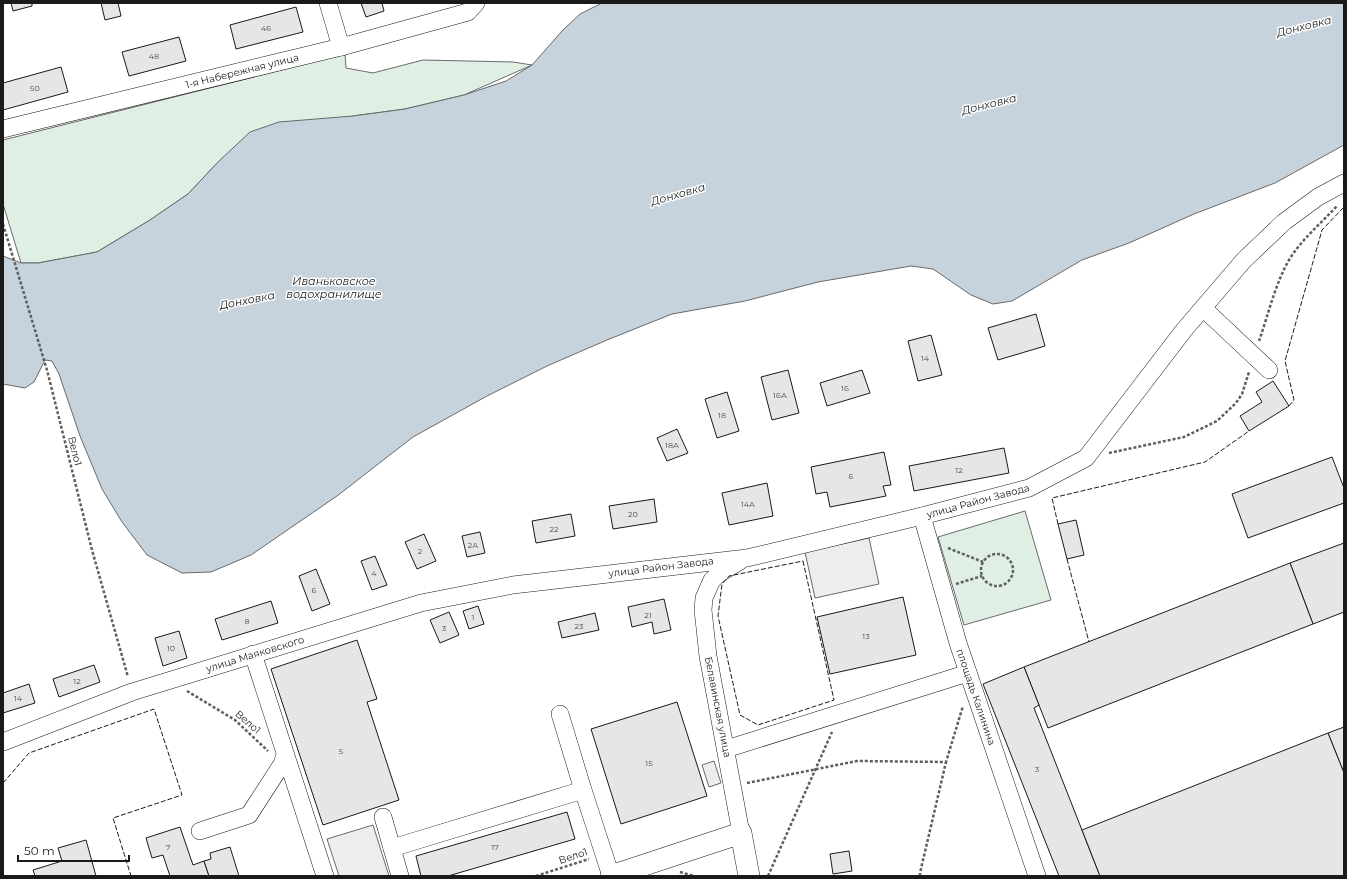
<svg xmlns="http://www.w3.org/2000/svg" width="1347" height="879" viewBox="0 0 1347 879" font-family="Montserrat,sans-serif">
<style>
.green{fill:#e0efe3;stroke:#6a6a6a}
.parking{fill:#ededed;stroke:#6a6a6a}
.water{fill:#c6d2dc;stroke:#6a6a6a}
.building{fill:#e6e6e6;stroke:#1a1a1a}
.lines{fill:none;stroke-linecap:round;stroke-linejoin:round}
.minor-casing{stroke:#1a1a1a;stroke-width:18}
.major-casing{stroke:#1a1a1a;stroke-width:22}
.path{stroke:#5f5f5f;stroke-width:2.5;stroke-dasharray:3 2;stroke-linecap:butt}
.minor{stroke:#fff;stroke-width:17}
.major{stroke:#fff;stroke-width:21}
.fence{stroke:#1a1a1a;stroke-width:1;stroke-dasharray:5 2;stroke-linecap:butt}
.labels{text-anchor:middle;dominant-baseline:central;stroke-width:3;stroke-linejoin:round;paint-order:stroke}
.number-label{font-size:8px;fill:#4d4d4d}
.street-label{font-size:10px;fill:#1a1a1a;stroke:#fff}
.water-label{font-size:11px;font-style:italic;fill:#1a1a1a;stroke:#fff}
</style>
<rect width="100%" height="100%" fill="#fff"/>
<!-- green -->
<g class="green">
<path d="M 345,54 L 346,68 L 373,73 L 423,60 L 513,62 L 532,65 L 464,95 L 405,109 L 353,116 L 219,161 L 188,194 L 150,220 L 97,252 L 38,263 L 21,263 L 3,204 L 3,140 Z"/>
<path d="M 1025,511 L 1051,600 L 964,625 L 938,537 Z"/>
</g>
<!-- parking -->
<g class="parking">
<path d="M 869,538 L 879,584 L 815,598 L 805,552 Z"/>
<path d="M 714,761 L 721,783 L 709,787 L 702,765 Z"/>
<path d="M 373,825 L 389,876 L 339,876 L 327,839 Z"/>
</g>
<!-- water -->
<path class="water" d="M 602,3 L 1344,3 L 1344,145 L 1275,183 L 1194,214 L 1129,243 L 1082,260 L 1012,301 L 993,304 L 971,295 L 933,269 L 911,266 L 818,282 L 745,301 L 672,314 L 607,340 L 547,366 L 487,396 L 413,437 L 337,496 L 251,555 L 211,572 L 182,573 L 147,555 L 122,522 L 102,489 L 80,436 L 59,374 L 52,361 L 45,360 L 34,382 L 25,388 L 3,384 L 3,256 L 21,263 L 38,263 L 97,252 L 150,220 L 188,194 L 219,161 L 250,132 L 279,122 L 353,116 L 405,109 L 464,95 L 506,81 L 532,65 L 563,30 L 580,14 Z"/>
<!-- building -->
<g class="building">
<path d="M 11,3 L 32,3 L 32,6 L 13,11 Z"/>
<path d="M 101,3 L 118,3 L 121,16 L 105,20 Z"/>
<path d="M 361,3 L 382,3 L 384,11 L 366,17 Z"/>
<path d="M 296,7 L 303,32 L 236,49 L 230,25 Z"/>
<path d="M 179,37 L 186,61 L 129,76 L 122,52 Z"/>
<path d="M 61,67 L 68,92 L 3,110 L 3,83 Z"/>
<path d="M 1036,314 L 1045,346 L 998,360 L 988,328 Z"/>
<path d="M 931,335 L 942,375 L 918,381 L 908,341 Z"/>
<path d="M 788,370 L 799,413 L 772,420 L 761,377 Z"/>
<path d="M 862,370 L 870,393 L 827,406 L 820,383 Z"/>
<path d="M 1273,381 L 1289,406 L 1249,431 L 1240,416 L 1262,402 L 1256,392 Z"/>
<path d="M 727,392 L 739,431 L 717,438 L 705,399 Z"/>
<path d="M 677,429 L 688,453 L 667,461 L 657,438 Z"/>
<path d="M 1004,448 L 1009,473 L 914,491 L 909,466 Z"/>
<path d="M 884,452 L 891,485 L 883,486 L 886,496 L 830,507 L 827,492 L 816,494 L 811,467 Z"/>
<path d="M 1332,457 L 1344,488 L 1344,503 L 1248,538 L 1232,494 Z"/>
<path d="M 767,483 L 773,516 L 729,525 L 722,493 Z"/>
<path d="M 654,499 L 657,522 L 613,529 L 609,506 Z"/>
<path d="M 571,514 L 575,536 L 536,543 L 532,521 Z"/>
<path d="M 1076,520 L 1084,555 L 1067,559 L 1058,524 Z"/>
<path d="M 480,532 L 485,553 L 467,557 L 462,536 Z"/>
<path d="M 424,534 L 436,561 L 417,569 L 405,542 Z"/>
<path d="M 1344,543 L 1344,612 L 1313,624 L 1290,563 Z"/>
<path d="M 375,556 L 387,585 L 372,590 L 361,561 Z"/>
<path d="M 1290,563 L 1313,624 L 1048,728 L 1024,667 Z"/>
<path d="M 316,569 L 330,604 L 312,611 L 299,576 Z"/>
<path d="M 903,597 L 916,655 L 830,674 L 817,617 Z"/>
<path d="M 664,599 L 671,630 L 654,634 L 652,622 L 632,627 L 628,607 Z"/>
<path d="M 271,601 L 278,623 L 222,640 L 215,619 Z"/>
<path d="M 478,606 L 484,624 L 469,629 L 463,611 Z"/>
<path d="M 449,612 L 459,635 L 440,643 L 430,620 Z"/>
<path d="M 595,613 L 599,630 L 562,638 L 558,622 Z"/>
<path d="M 179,631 L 187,658 L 163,666 L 155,638 Z"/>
<path d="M 357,640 L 377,699 L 367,702 L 399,800 L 323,825 L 271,669 Z"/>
<path d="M 94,665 L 100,682 L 59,697 L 53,679 Z"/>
<path d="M 1024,667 L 1039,705 L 1034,708 L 1100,876 L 1059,876 L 983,684 Z"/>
<path d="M 29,684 L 35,703 L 3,713 L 3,693 Z"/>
<path d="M 677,702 L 707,796 L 621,824 L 591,729 Z"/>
<path d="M 1344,727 L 1344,773 L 1328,733 Z"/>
<path d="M 1328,733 L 1344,773 L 1344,876 L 1100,876 L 1082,830 Z"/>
<path d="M 567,812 L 575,839 L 448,876 L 421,876 L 416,856 Z"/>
<path d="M 180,827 L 193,865 L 204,861 L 209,876 L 170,876 L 163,855 L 152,858 L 146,838 Z"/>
<path d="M 86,840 L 96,876 L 35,876 L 33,870 L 62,861 L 58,848 Z"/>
<path d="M 230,847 L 239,876 L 209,876 L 204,861 L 211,859 L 210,853 Z"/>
<path d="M 849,851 L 852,871 L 833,874 L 830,854 Z"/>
</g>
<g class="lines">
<defs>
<g id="minor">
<path d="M 328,3 L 341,47"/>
<path d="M 3,129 L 341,47 L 468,12 L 476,3"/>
<path d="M 1203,308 L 1269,370"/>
<path d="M 922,516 L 958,643 L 1037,876"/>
<path d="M 740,561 L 720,573 L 712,580 L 704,598 L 703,610 L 708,656 L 741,833"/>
<path d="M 253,654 L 325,876"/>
<path d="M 560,714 L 583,790"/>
<path d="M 3,742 L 132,692 L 421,603 L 513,585 L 747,558 L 922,516 L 1029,488 L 1086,458 L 1184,330 L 1244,260 L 1284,222 L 1318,197 L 1344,183"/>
<path d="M 726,749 L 968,673"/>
<path d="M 383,817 L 400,876"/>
<path d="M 200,831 L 249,815 L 282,764 L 285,755"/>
<path d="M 392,848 L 583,790 L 611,876"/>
</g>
<path id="major" d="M 611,876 L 741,833 L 749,876"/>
</defs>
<!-- minor casing -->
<use href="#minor" class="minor-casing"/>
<!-- major casing -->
<use href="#major" class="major-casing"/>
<!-- path -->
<g class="path">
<path d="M 3,224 L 47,370 L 92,550 L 128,677"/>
<path d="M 1259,341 C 1269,313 1277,275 1295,251 C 1307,235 1323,221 1337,206"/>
<path d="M 1109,453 L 1184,437 L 1217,421 L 1236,403 L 1242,394 L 1249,372"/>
<path d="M 948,548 L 983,562"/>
<circle cx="997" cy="570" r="16"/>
<path d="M 956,584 L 982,576"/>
<path d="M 187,691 L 235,720 L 268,751"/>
<path d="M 747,783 L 857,761 L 946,762 L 963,706"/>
<path d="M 680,872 L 694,876"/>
<path d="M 536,876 L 589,859"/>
<path d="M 768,876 L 832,732"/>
<path d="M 920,876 L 920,873 L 946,762"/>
</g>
<!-- minor -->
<use href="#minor" class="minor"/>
<!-- major -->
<use href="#major" class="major"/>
<!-- fence -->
<g class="fence">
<path d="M 1289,406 L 1294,400 L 1285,361 L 1322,230 L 1344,207"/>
<path d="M 1058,524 L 1052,498 L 1205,462 L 1249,431"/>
<path d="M 1067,559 L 1089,642"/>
<path d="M 803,561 L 834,700 L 758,725 L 740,715 L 718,616 L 722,584 L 729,576 Z"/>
<path d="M 3,783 L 29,753 L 154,709 L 182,795 L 113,818 L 131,876"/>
</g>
</g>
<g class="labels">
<!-- number labels -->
<g class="number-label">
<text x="266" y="28">46</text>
<text x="154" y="56">48</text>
<text x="35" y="88">50</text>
<text x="925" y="358">14</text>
<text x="845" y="388">16</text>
<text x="780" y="395">16А</text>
<text x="722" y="415">18</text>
<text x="672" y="445">18А</text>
<text x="959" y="470">12</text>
<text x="851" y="476">6</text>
<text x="748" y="504">14А</text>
<text x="633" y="514">20</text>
<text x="554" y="529">22</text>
<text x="473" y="545">2А</text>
<text x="420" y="551">2</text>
<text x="374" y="573">4</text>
<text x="314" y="590">6</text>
<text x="648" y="615">21</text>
<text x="473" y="617">1</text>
<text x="247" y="621">8</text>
<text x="579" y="626">23</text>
<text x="444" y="628">3</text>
<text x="866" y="636">13</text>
<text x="171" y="648">10</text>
<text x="77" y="681">12</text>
<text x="18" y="698">14</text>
<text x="341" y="751">5</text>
<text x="649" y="763">15</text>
<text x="1037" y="769">3</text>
<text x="168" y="847">7</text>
<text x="495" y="847">17</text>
</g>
<!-- street labels -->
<g class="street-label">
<text transform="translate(242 71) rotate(-14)">1-я Набережная улица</text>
<text transform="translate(75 451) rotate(76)">Вело1</text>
<text transform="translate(978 501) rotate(-15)">улица Район Завода</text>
<text transform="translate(661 567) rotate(-7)">улица Район Завода</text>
<text transform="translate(255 654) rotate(-17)">улица Маяковского</text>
<text transform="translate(976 697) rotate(71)">площадь Калинина</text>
<text transform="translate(718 707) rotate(79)">Белавинская улица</text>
<text transform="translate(248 722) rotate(41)">Вело1</text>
<text transform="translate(573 856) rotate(-18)">Вело1</text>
</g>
<!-- water labels -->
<g class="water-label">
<text transform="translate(1304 26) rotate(-14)">Донховка</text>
<text transform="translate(989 104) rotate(-14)">Донховка</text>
<text transform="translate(678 194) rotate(-16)">Донховка</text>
<text x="334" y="281">Иваньковское<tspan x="334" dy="13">водохранилище</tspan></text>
<text transform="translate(247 300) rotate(-11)">Донховка</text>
</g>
</g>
<!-- border -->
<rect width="1347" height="879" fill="none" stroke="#1a1a1a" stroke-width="8"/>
<!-- scale -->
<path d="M18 855v6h111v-6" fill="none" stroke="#1a1a1a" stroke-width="2"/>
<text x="24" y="855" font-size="12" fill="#1a1a1a" stroke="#ffffff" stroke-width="3" paint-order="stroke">50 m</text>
</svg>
